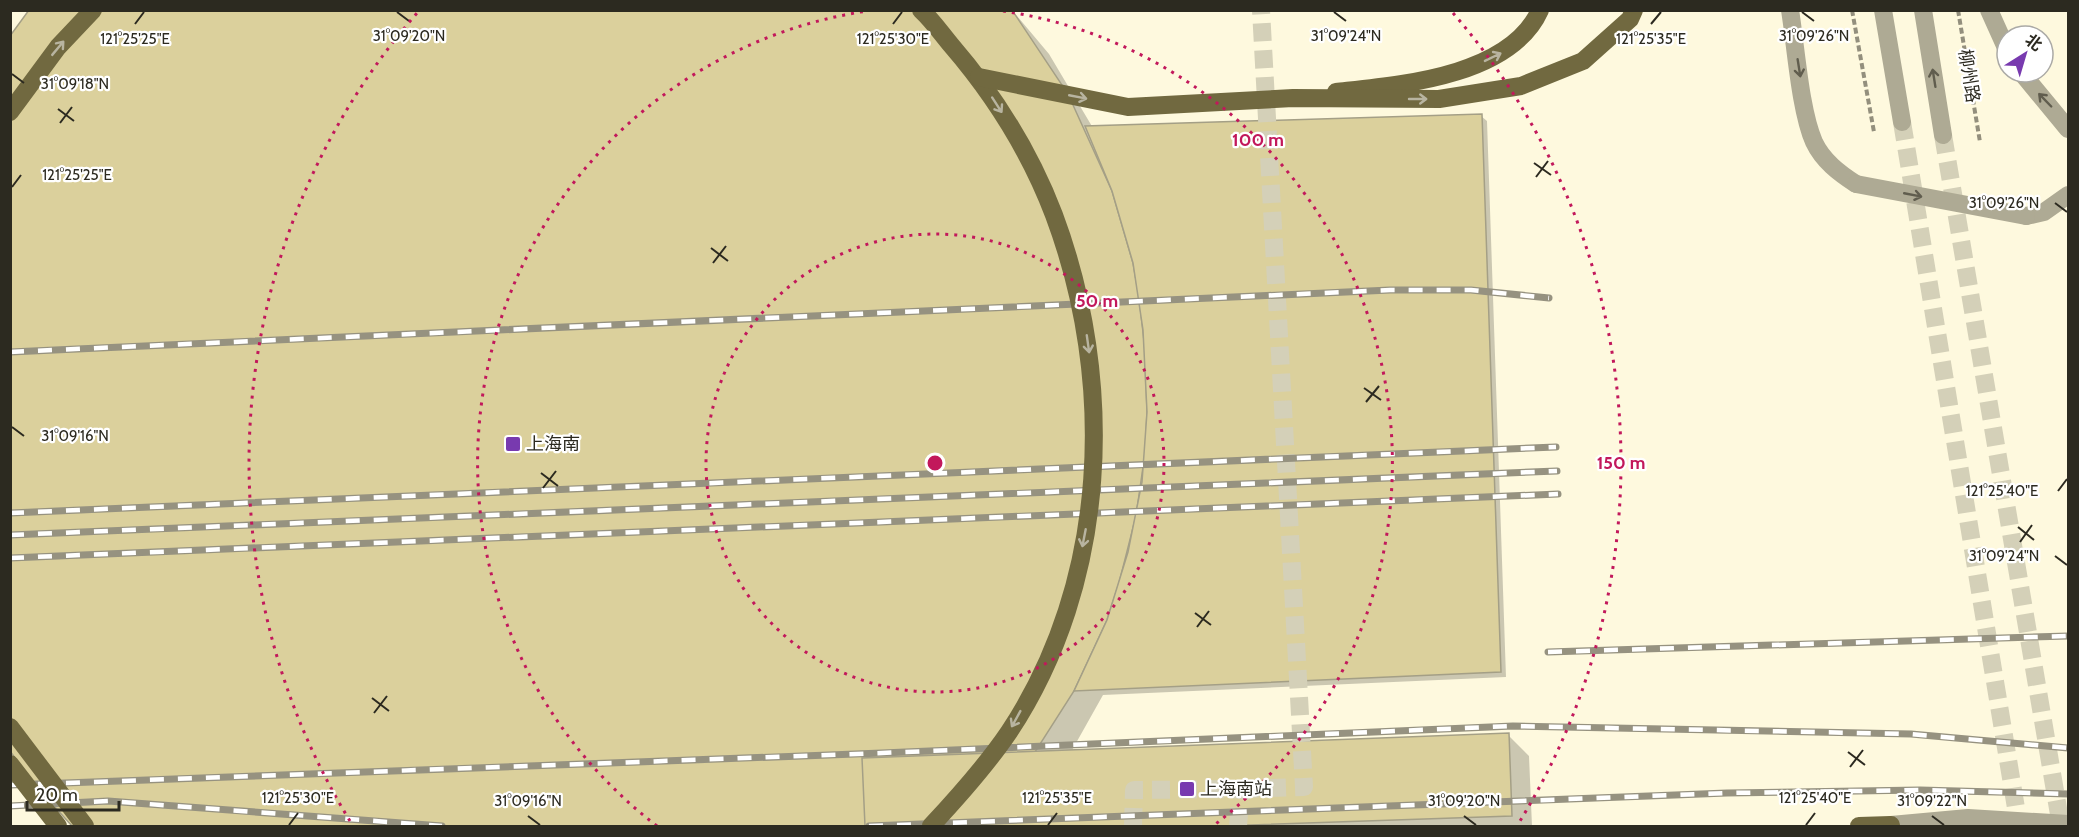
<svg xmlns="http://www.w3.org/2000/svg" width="2079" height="837" viewBox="0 0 2079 837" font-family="Cabin,'Noto Sans SC',sans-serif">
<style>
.shadow{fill:#0003;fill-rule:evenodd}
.building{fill:#dbd09c;stroke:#a49f86;stroke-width:1.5}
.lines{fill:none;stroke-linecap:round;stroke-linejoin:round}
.minor-tunnel{stroke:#d4d0b8;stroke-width:18;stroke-dasharray:18 9;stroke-linecap:butt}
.path{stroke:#938f7d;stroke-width:4;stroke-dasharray:6 3;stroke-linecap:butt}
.minor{stroke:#aeaa94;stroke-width:18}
.major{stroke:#716940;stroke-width:18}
.rail-casing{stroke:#969280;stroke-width:7}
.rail{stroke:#fff;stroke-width:4.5;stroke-dasharray:14;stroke-linecap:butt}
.minor-bridge{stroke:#aeaa94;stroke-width:18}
.major-bridge{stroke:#716940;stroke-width:18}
.oneway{stroke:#b8b4a0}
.oneway2{stroke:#605d4e}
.ticks{fill:none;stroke:#2c2a20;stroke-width:2}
.ring{fill:none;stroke:#c2185b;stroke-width:3;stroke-dasharray:3 6}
.poi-dot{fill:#783aaf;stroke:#fff;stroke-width:2}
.labels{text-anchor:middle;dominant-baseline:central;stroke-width:4.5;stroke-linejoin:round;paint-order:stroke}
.street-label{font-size:18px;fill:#2c2a20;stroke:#fff}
.poi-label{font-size:18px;fill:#2c2a20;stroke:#fff;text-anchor:start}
.ticks-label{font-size:15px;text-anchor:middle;fill:#2c2a20;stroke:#fff;stroke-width:4.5;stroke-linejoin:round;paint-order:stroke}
.centre{fill:#c2185b;stroke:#fff;stroke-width:3}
.ring-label{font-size:18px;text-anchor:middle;font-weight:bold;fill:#c2185b;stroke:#fff;stroke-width:4.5;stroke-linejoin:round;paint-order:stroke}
</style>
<rect width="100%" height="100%" fill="#fef9de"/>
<!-- shadow -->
<path class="shadow" d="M 1012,10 L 1049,54 L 1093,128 L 1481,116 L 1487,121 L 1506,677 L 1103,695 L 1071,752 L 1508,735 L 1529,756 L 1532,826 L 75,826 ZM 1147,431 L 1143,480 L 1140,480 Z"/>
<!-- building -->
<g class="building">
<path d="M 29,10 L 1012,10 L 1068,94 L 1112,191 L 1133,263 L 1139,297 L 1145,350 L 1147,412 L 1145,453 L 1136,516 L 1119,583 L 1107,620 L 1074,691 L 1019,777 L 977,826 L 72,826 L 35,785 L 10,751 L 10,36 Z"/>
<path d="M 1482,114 L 1501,672 L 1074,691 L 1107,620 L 1128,552 L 1142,482 L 1147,412 L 1143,330 L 1133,263 L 1112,191 L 1085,126 Z"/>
<path d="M 1509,733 L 1512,816 L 1223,826 L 865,826 L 862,758 Z"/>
</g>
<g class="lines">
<!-- minor-tunnel -->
<g class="minor-tunnel">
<path d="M 1902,122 L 2019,826"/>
<path d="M 1943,135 L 2061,826"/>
<path d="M 1241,789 L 1304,787 L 1261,10"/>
<path d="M 1133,826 L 1134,790 L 1241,789 L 1238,826"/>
</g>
<!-- path -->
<g class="path">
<path d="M 1852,10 L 1874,132"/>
<path d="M 1958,10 L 1980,142"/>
</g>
<!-- minor -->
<g class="minor">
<path d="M 1790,10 C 1796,47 1800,110 1814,142 C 1823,161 1839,173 1856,184"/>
<path d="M 1883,10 L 1902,122"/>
<path d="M 1923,10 L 1943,135"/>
<path d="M 1989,10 L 2007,50"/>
<path d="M 2021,72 L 2068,129"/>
<path d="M 2026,216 L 2044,212 L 2068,195"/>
<path d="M 1891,825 L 1968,818 L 2068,824"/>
</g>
<!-- major -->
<g class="major">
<path d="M 1336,92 C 1399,85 1510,77 1540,10"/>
<path d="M 10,112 L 58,47 L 93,10"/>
<path d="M 1859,826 L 1891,825"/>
</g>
<defs>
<g id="rail">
<path d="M 10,352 L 1390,290 L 1471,290 L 1549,298"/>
<path d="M 10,513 L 1556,447"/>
<path d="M 10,535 L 1557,471"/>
<path d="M 10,558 L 1558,494"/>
<path d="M 1548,652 L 2068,636"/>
<path d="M 10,785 L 882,753 L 1513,726 L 1911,734 L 2068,748"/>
<path d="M 10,806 L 108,801 L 442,826"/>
<path d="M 869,826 L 1727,793 L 1920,790 L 2068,794"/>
</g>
</defs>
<!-- rail casing -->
<use href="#rail" class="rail-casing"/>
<!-- rail -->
<use href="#rail" class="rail"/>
<!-- minor-bridge -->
<path class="minor-bridge" d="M 1856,184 L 2026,216"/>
<!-- major-bridge -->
<g class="major-bridge">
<path d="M 921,10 C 932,20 941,33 951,45 C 995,96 1030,152 1054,215 C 1116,381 1109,581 1009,732 C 986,766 959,796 931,826"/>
<path d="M 979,77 L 1128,107 L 1293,98 L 1439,99 L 1521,86 L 1583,61 L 1630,19 L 1634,10"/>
<path d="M 10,727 L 85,826"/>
<path d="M 10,764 L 58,826"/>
</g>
</g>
<!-- one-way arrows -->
<defs><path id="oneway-shaft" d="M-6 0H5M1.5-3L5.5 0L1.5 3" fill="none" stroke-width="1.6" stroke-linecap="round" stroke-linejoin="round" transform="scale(1.5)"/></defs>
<g class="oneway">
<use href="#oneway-shaft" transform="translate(58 48) rotate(-50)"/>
<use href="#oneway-shaft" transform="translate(1493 57) rotate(-26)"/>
<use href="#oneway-shaft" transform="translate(1078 97) rotate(11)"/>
<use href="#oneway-shaft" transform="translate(1418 99)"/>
<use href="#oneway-shaft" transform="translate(997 105) rotate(57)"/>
<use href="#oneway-shaft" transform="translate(1088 344) rotate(82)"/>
<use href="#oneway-shaft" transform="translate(1084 538) rotate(101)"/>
<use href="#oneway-shaft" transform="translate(1016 719) rotate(119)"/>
</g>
<g class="oneway2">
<use href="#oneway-shaft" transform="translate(1799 68) rotate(81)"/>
<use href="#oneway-shaft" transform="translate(1934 78) rotate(-99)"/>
<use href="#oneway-shaft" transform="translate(2045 100) rotate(-134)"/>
<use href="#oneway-shaft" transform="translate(1913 195) rotate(11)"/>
</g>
<!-- ticks -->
<path class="ticks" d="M 397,12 L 409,21M 1334,12 L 1346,21M 1802,12 L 1814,21M 135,24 L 144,12M 893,24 L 902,12M 1651,24 L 1661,12M 12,74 L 24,83M 58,109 L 74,121M 60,123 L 72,107M 1534,163 L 1551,175M 1536,177 L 1548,161M 12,187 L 21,175M 2055,203 L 2067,212M 711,248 L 728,261M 713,263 L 726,246M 1364,388 L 1381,400M 1366,402 L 1379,386M 12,427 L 24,436M 541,473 L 558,486M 543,488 L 556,471M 2058,491 L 2067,479M 2018,527 L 2034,540M 2020,542 L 2032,525M 2055,556 L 2067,565M 1195,613 L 1211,625M 1197,627 L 1209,611M 372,698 L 389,711M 374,713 L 387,696M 1848,752 L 1865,765M 1850,767 L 1863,750M 528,816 L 540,825M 1464,816 L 1476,825M 1932,816 L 1944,825M 289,825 L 298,813M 1048,825 L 1057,813M 1806,825 L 1815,813"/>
<!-- distance rings -->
<g class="ring">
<circle cx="935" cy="463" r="229"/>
<path d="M657 826A457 457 0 0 1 867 11M1003 11A457 457 0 0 1 1213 826"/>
<path d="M350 821A686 686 0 0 1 417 13M1453 13A686 686 0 0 1 1520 821"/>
</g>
<!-- markers -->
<g class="poi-dot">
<rect x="505" y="436" width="16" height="16" rx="3"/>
<rect x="1179" y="781" width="16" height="16" rx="3"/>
</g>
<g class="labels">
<!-- street labels -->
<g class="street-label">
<text transform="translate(1969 76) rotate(81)">柳州路</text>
</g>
<!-- poi labels -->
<g class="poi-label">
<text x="526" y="444">上海南</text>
<text x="1200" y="789">上海南站</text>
</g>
</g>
<g class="ticks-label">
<text x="1814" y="41">31°09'26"N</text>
<text x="409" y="41">31°09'20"N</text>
<text x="1346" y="41">31°09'24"N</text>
<text x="135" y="44">121°25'25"E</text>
<text x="893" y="44">121°25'30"E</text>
<text x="1651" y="44">121°25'35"E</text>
<text x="75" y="89">31°09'18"N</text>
<text x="77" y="180">121°25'25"E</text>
<text x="2004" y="208">31°09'26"N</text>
<text x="75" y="441">31°09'16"N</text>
<text x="2002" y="496">121°25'40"E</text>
<text x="2004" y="561">31°09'24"N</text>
<text x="298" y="803">121°25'30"E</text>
<text x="1057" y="803">121°25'35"E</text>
<text x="1815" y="803">121°25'40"E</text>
<text x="528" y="806">31°09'16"N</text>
<text x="1464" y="806">31°09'20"N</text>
<text x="1932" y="806">31°09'22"N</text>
</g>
<circle cx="935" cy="463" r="9" class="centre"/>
<g class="ring-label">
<text x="1258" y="146">100 m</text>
<text x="1097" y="307">50 m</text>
<text x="1621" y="469">150 m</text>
</g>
<!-- border -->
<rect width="2079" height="837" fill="none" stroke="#2c2a20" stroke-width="24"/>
<!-- north arrow -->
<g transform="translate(2025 54) rotate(37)"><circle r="28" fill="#ffffff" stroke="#abaaa6" stroke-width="1.5"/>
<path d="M0-4.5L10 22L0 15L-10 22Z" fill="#783aaf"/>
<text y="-9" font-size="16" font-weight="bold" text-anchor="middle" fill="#2c2a20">北</text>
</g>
<!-- scale -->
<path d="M27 801v9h92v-9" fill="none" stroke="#2c2a20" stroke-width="3"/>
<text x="36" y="801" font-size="18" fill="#2c2a20" stroke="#ffffff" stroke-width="4.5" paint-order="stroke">20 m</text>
</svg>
